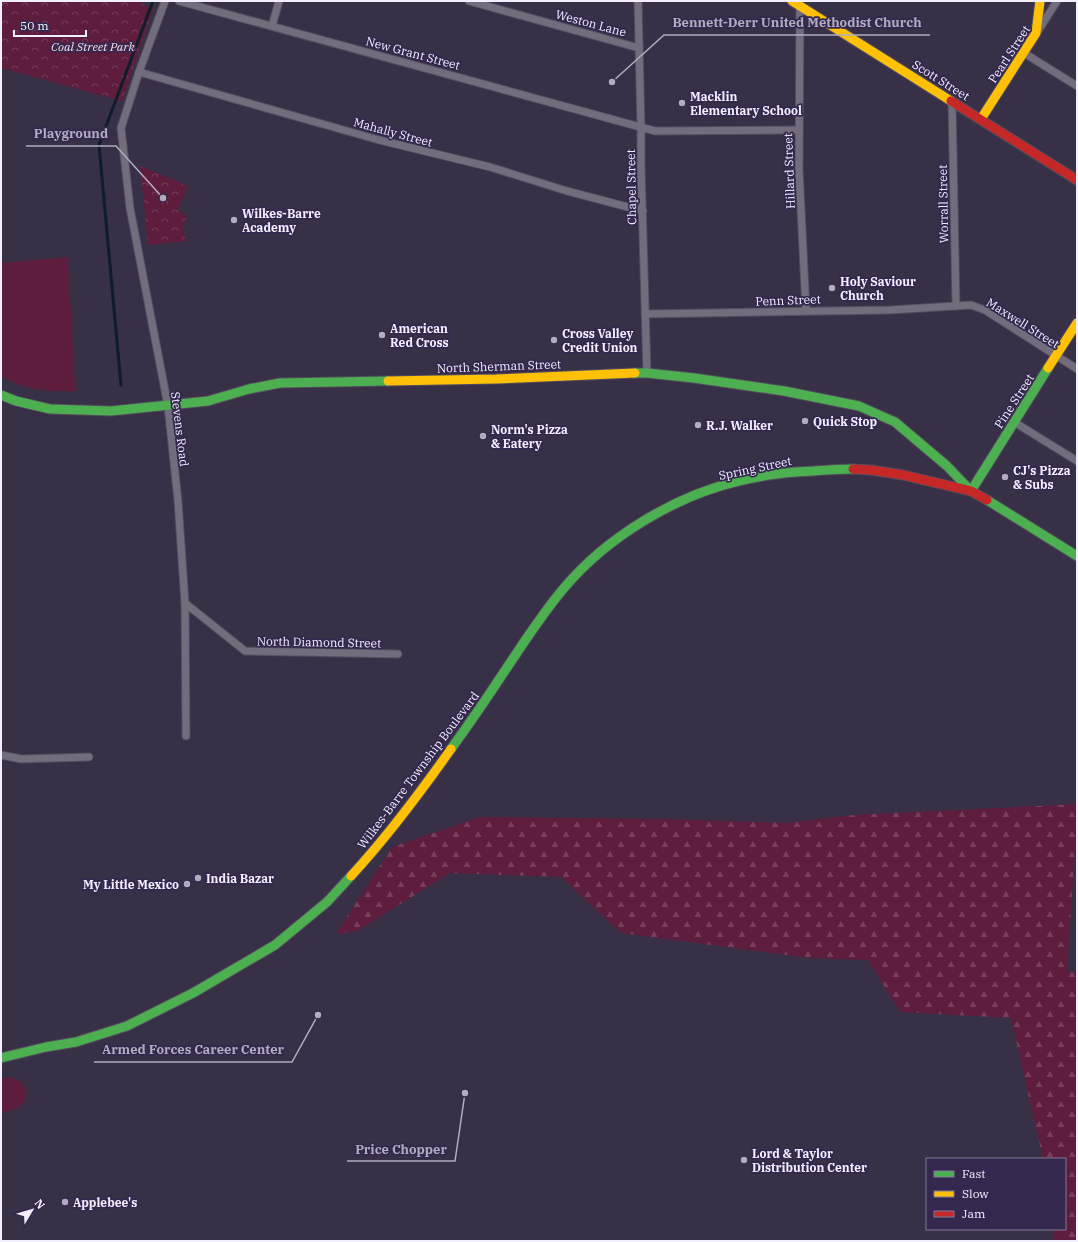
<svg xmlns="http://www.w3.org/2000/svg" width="1078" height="1242" viewBox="0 0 1078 1242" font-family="'IBM Plex Serif',serif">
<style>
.grass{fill:#5f1d3e}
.forest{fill:url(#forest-firs)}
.park{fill:url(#park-crowns)}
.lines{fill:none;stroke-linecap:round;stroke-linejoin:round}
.stream{stroke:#0d1e2a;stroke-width:3}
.street-casing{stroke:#534d5e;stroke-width:9}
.fast-casing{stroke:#534d5e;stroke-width:11}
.slow-casing{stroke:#534d5e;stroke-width:11}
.jam-casing{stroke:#534d5e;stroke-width:11}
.street{stroke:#726d7d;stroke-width:7}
.fast{stroke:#4caf50;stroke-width:9}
.slow{stroke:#ffc107;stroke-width:9}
.jam{stroke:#c62828;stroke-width:9}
.poi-dot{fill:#b1acbe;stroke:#34284e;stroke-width:1.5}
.labels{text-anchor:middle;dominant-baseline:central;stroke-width:3.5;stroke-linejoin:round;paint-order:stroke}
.street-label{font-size:12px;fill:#f2effe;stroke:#34284e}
.park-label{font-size:12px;font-style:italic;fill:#fbdae5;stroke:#34284e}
.poi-label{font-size:12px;font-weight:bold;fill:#f2effe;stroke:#34284e;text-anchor:start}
.leader{fill:none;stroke:#b1acbe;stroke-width:1.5}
.callout-dot{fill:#b1acbe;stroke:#34284e;stroke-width:1.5}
.callout-label{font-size:13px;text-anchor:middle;font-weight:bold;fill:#b1acbe;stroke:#34284e;stroke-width:3.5;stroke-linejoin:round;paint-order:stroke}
</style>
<defs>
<pattern id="forest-firs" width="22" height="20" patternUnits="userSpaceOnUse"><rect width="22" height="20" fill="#5f1d3e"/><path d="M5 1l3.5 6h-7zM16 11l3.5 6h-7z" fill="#763e5b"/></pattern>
<pattern id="park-crowns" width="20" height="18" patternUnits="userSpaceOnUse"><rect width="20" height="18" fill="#5f1d3e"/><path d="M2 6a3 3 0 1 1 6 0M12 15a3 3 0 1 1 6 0" fill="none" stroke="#763e5b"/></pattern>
</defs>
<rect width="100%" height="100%" fill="#383046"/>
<!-- grass -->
<g class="grass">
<path d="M 68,257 L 75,391 C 48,392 24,390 1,376 L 1,263 Z"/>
<path d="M 9,1077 C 27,1081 34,1096 17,1108 C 13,1111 6,1111 1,1113 L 1,1079 Z"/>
</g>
<!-- forest -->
<path class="forest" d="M 1077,804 L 1077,848 L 1075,848 L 1067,972 L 1077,972 L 1077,1241 L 1054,1241 L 1053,1229 L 1065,1229 L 1065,1159 L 1043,1159 L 1011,1018 L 900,1012 L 868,960 L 810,958 L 621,933 L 561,877 L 450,873 L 357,931 L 336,934 L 392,847 L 480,817 L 666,819 L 788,823 L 853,815 Z"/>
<!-- park -->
<g class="park">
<path d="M 1,1 L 138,1 L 153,9 L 122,101 L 1,68 Z"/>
<path d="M 140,166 L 188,186 L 178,209 L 187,217 L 182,226 L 186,241 L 148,245 Z"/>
</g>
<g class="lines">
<!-- stream -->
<path class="stream" d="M 121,385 L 99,145 L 153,1"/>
<defs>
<g id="street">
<path d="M 165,1 L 139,72 L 121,128 L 130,208 L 168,406 L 178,501 L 185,603 L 186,736"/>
<path d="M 179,1 L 655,131 L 798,130"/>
<path d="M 469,1 L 639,48"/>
<path d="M 638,1 L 641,127 L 641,166 L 647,373"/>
<path d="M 800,6 L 799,169 L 806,310"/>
<path d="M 272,26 L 279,1"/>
<path d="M 1038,31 L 1057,1"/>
<path d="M 1024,53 L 1077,86"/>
<path d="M 139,72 L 379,140 L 490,167 L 567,191 L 643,211"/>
<path d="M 952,101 L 956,306"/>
<path d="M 645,314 L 890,310 L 971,305 L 985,310 L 1077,369"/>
<path d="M 1014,422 L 1077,461"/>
<path d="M 185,603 L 245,651 L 398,654"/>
<path d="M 1,755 L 21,759 L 89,757"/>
</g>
<g id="fast">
<path d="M 635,373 L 647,373 L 694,378 L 784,391 L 859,406 L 895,422 L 947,466 L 971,491 L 1048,368"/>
<path d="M 1,395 L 16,401 L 50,409 L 111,411 L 208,401 L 249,389 L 280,383 L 388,381"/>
<path d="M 987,500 L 1077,556"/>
<path d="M 451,749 C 469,724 487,698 504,672 C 523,644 541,615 564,588 C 606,538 674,496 739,481 C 763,475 788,472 813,471 C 826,470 839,469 853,469"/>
<path d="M 1,1058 L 46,1047 L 76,1042 L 127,1026 L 193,993 L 275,945 L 327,902 L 351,876"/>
</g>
<g id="slow">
<path d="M 792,1 L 951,101"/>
<path d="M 981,119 L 1036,33 L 1040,1"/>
<path d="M 1048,368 L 1077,323"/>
<path d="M 388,381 L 496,379 L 635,373"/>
<path d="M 351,876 C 387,837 420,793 451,749"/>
</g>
<g id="jam">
<path d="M 951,101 L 1077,180"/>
<path d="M 853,469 L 871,470 L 903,475 L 971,491 L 987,500"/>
</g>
</defs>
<!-- street casing -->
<use href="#street" class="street-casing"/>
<!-- fast casing -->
<use href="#fast" class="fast-casing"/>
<!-- slow casing -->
<use href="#slow" class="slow-casing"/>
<!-- jam casing -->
<use href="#jam" class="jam-casing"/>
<!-- street -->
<use href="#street" class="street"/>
<!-- fast -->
<use href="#fast" class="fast"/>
<!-- slow -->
<use href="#slow" class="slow"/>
<!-- jam -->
<use href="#jam" class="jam"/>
</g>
<!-- markers -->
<g class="poi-dot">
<circle cx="682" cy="103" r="4"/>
<circle cx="234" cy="220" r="4"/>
<circle cx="832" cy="288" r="4"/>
<circle cx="382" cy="335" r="4"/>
<circle cx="554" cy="340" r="4"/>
<circle cx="805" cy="421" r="4"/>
<circle cx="698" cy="425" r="4"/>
<circle cx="483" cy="436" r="4"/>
<circle cx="1005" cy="477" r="4"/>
<circle cx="198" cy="878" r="4"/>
<circle cx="187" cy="884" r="4"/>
<circle cx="744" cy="1160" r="4"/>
<circle cx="65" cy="1202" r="4"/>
</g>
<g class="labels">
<!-- street labels -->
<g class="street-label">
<text transform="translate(591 23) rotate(15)">Weston Lane</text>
<text transform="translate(413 53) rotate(15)">New Grant Street</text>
<text transform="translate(1009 54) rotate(-57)">Pearl Street</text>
<text transform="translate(941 80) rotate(32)">Scott Street</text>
<text transform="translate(393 132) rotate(15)">Mahally Street</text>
<text transform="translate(789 171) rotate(-92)">Hillard Street</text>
<text transform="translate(631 187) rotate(-91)">Chapel Street</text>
<text transform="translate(943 204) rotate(-91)">Worrall Street</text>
<text transform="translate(788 300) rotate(-2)">Penn Street</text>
<text transform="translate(1023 323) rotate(32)">Maxwell Street</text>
<text transform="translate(499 366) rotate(-2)">North Sherman Street</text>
<text transform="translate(1014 401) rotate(-57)">Pine Street</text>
<text transform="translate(180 429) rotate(83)">Stevens Road</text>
<text transform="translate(755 468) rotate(-12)">Spring Street</text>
<text transform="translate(319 642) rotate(1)">North Diamond Street</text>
<text transform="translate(418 770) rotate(-53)">Wilkes-Barre Township Boulevard</text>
</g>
<!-- park labels -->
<g class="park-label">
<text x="93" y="46">Coal Street Park</text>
</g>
<!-- poi labels -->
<g class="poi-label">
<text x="690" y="96">Macklin<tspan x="690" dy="14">Elementary School</tspan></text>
<text x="242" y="213">Wilkes-Barre<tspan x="242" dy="14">Academy</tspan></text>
<text x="840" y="281">Holy Saviour<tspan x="840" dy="14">Church</tspan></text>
<text x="390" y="328">American<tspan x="390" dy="14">Red Cross</tspan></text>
<text x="562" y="333">Cross Valley<tspan x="562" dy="14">Credit Union</tspan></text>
<text x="813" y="421">Quick Stop</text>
<text x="706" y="425">R.J. Walker</text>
<text x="491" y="429">Norm's Pizza<tspan x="491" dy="14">&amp; Eatery</tspan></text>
<text x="1013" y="470">CJ's Pizza<tspan x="1013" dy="14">&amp; Subs</tspan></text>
<text x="206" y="878">India Bazar</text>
<text x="179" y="884" text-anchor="end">My Little Mexico</text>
<text x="752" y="1153">Lord &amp; Taylor<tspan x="752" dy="14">Distribution Center</tspan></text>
<text x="73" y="1202">Applebee's</text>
</g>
</g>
<!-- callouts -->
<path class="leader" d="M612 82L664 35H930M163 198L116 146H26M318 1015L292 1062H94M465 1093L455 1161H347"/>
<g class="callout-dot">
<circle cx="612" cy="82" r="4"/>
<circle cx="163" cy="198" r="4"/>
<circle cx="318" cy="1015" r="4"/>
<circle cx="465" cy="1093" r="4"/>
</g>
<g class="callout-label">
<text x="797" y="27">Bennett-Derr United Methodist Church</text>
<text x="71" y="138">Playground</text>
<text x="193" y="1054">Armed Forces Career Center</text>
<text x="401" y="1154">Price Chopper</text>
</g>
<!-- border -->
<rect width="1078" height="1242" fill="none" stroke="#f2effe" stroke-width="4"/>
<!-- legend -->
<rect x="926" y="1158" width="140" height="72" fill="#34284e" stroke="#807894"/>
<rect x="934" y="1171" width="20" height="6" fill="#4caf50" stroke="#807894"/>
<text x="962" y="1178" font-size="12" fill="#f2effe">Fast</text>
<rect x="934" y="1191" width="20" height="6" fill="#ffc107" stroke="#807894"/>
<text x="962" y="1198" font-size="12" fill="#f2effe">Slow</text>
<rect x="934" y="1211" width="20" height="6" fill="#c62828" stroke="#807894"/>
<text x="962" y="1218" font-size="12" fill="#f2effe">Jam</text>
<!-- north arrow -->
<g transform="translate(32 1210) rotate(52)" stroke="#34284e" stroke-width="3" paint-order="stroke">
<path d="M0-3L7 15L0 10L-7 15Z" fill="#f2effe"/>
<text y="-6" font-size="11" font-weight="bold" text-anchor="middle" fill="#f2effe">N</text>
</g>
<!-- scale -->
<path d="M14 30v6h72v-6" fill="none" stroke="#f2effe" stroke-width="2"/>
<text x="20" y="30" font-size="12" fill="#f2effe" stroke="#34284e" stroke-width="3" paint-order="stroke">50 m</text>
</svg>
